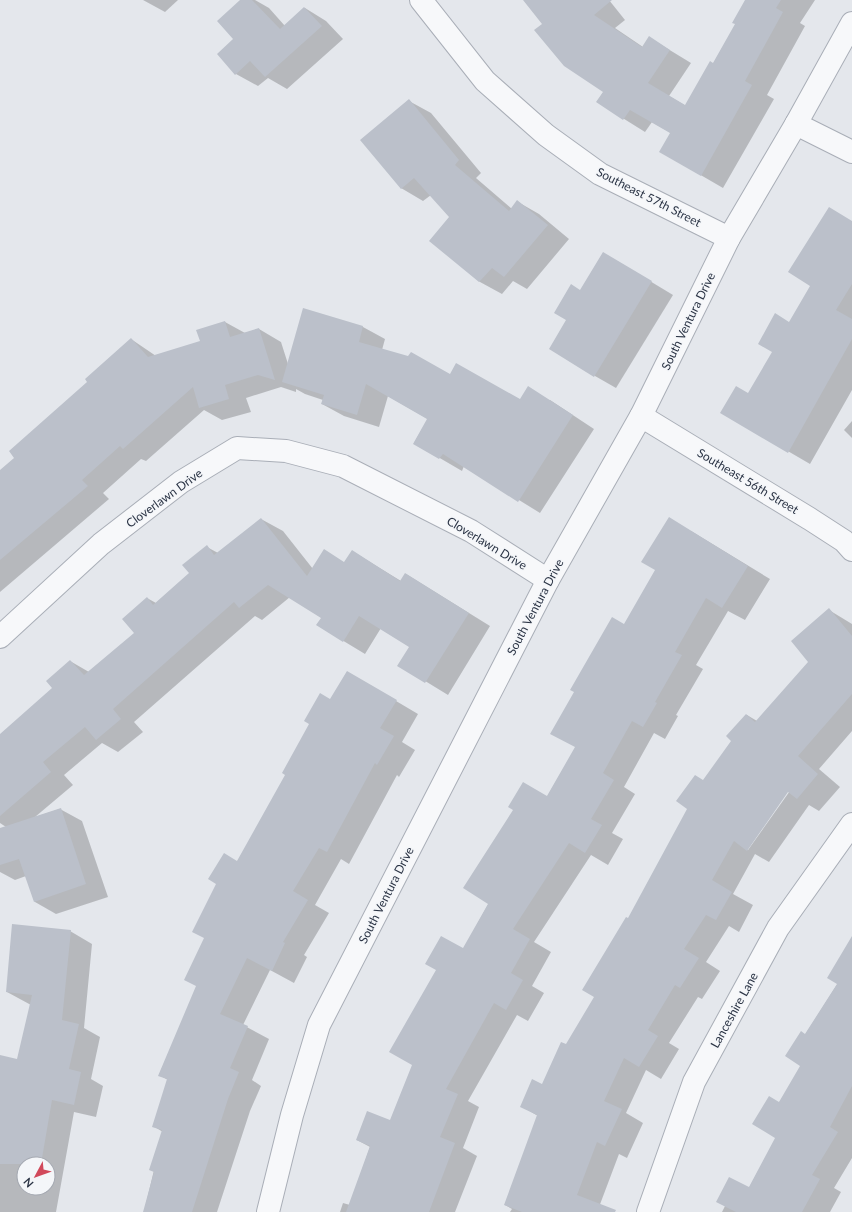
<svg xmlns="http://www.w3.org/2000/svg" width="852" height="1212" viewBox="0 0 852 1212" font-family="Lato,sans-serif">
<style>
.shadow{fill:#0003;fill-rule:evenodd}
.building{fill:#bbc0ca}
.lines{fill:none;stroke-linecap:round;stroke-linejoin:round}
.street-casing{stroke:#a9aeb7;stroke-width:24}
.street{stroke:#f7f8fa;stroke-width:22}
.labels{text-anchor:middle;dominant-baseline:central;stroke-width:3;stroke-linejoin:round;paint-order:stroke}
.street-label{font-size:12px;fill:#2b3445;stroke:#f4f6f9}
</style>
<rect width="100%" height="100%" fill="#e4e7ec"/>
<!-- shadow -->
<g class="shadow">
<path d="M 143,0 L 178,0 L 165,12 Z"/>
<path d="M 242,0 L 255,0 L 269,8 L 285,26 L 305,8 L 326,21 L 343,39 L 287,89 L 268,78 L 258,86 L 236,74 Z"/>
<path d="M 524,0 L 609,0 L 625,20 L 615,28 L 643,47 L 650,38 L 691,63 L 669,96 L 686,106 L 713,64 L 736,24 L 746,0 L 815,0 L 800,23 L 805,26 L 767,95 L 774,99 L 723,188 L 661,152 L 671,133 L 652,122 L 645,132 L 597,102 L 604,91 L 543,24 Z"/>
<path d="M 409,101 L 431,113 L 481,173 L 476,178 L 512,209 L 518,202 L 539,214 L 569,239 L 527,289 L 513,281 L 502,294 L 480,282 L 431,241 L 450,217 L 431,195 L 423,201 L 401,188 Z"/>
<path d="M 852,221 L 852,390 L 810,464 L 721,412 L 749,394 Z"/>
<path d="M 625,266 L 673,295 L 616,388 L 595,376 L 567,320 Z"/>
<path d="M 304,310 L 363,327 L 385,339 L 382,350 L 450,376 L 520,400 L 550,400 L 594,429 L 540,513 L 464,466 L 462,471 L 414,443 L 428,419 L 388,396 L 379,427 L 344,416 L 322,404 L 323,400 L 305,394 L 296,389 L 296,392 L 281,387 L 246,398 L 251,412 L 222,420 L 204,410 L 146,461 L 141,459 L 103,493 L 109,499 L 0,592 L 0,472 L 16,458 L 131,339 L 156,356 L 201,342 L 225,322 L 245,333 L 259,329 L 281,342 L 288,364 Z"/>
<path d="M 852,421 L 852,438 L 844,430 Z"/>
<path d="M 261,519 L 283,531 L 313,569 L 345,563 L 352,551 L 401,581 L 406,574 L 490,626 L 448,695 L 399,665 L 411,647 L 381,628 L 365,654 L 317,625 L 322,618 L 290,597 L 262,620 L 255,616 L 134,722 L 143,732 L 118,752 L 102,743 L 64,775 L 73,785 L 35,817 L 60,809 L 82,821 L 108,897 L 56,914 L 35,902 L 26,876 L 15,880 L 0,872 L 0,829 L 6,827 L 0,823 L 0,735 L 53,689 L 70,661 L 89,672 L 136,633 L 147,598 L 156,603 L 190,573 L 207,547 L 218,553 Z"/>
<path d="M 691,531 L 770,579 L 745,620 L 728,611 L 696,665 L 703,669 L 676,715 L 678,716 L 665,739 L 654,733 L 624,787 L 635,794 L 612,833 L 623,839 L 608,865 L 591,855 L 534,942 L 551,952 L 532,986 L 544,993 L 528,1021 L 517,1015 L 468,1101 L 479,1107 L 463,1148 L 477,1156 L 455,1212 L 340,1212 L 343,1203 L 350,1205 L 370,1147 L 357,1140 L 390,1122 L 463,950 L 547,797 L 576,747 L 624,625 Z"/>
<path d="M 829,610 L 852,624 L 852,731 L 819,769 L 840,787 L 819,811 L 809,805 L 769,862 L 755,854 L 733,894 L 753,905 L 739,932 L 729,926 L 706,962 L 720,971 L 702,999 L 698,997 L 669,1043 L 679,1049 L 661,1079 L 646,1070 L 626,1113 L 643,1123 L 627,1158 L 619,1154 L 599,1207 L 607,1212 L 510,1212 L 512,1209 L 505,1205 L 538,1116 L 521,1106 L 543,1085 L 596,997 L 628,920 L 704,781 L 732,741 L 747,715 L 757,721 L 810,662 ZM 790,787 L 792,788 L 748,850 L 746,850 Z"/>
<path d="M 347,672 L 418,714 L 402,742 L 415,750 L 399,777 L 397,775 L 349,864 L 341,859 L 315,905 L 329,913 L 304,955 L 307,957 L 294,983 L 270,970 L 243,1025 L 269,1039 L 252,1080 L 261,1086 L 250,1111 L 217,1212 L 144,1212 L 163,1132 L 153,1126 L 168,1080 L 159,1075 L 197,987 L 205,938 L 237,862 Z"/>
<path d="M 70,931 L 92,944 L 84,1028 L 100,1037 L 91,1079 L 103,1086 L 96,1117 L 74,1112 L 56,1212 L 0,1212 L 0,1056 L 18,1061 L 31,1005 L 7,992 ZM 24,1164 L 48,1164 L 48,1188 L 24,1188 Z"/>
<path d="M 852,961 L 852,1158 L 834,1188 L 841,1192 L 830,1212 L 722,1212 L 725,1206 L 749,1188 L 776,1138 L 779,1103 L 802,1066 L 805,1035 Z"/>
</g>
<!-- building -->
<g class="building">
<path d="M 240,0 L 252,0 L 280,29 L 304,7 L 322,26 L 265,77 L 250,61 L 235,75 L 217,54 L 233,39 L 217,21 Z"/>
<path d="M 523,0 L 612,0 L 594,15 L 642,47 L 649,36 L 670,50 L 648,83 L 685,105 L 710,61 L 713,63 L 735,24 L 732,23 L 745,0 L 781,0 L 776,8 L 783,12 L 745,81 L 752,85 L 701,176 L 659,152 L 670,133 L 630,110 L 623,120 L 596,102 L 603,92 L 564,66 L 534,30 L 542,24 Z"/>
<path d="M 409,99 L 459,160 L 455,165 L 509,211 L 517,200 L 548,225 L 504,277 L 492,268 L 479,282 L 429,241 L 449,217 L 414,178 L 401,189 L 360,140 Z"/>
<path d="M 829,207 L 852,221 L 852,284 L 836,310 L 852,319 L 852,339 L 788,453 L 720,413 L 736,386 L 748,393 L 772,352 L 758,344 L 775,313 L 789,322 L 810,286 L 788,272 Z"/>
<path d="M 603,252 L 652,281 L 594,377 L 549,349 L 566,320 L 554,313 L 571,284 L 580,290 Z"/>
<path d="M 303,308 L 363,326 L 359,342 L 408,356 L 411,352 L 450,374 L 456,363 L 520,399 L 528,386 L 573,415 L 518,502 L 443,454 L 439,459 L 413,444 L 427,419 L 366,384 L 357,415 L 321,404 L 324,395 L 282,382 Z"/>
<path d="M 225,321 L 230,337 L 259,328 L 275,380 L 258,375 L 225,385 L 229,399 L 199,408 L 193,387 L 123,449 L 120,446 L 82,480 L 88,486 L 0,560 L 0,470 L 14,458 L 9,451 L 87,382 L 85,379 L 131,338 L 148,357 L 200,341 L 196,330 Z"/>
<path d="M 669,517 L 748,566 L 722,608 L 706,598 L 675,652 L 682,655 L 655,702 L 657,703 L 643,727 L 632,721 L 603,773 L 614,780 L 591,819 L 602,825 L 585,853 L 569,843 L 513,929 L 530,939 L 511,973 L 523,980 L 506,1010 L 494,1003 L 446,1089 L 458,1094 L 440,1137 L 455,1143 L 429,1212 L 346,1212 L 370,1146 L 356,1140 L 367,1111 L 390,1120 L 412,1065 L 389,1052 L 436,970 L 425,964 L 441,936 L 463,948 L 488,904 L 463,888 L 513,810 L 508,807 L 523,782 L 547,796 L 575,747 L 550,734 L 574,692 L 570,690 L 612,617 L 624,624 L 655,570 L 641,562 Z"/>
<path d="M 261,518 L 307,576 L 324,549 L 344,562 L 352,550 L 400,581 L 405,573 L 469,613 L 425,683 L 397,666 L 409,647 L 359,616 L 343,642 L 316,625 L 321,618 L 268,585 L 239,608 L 234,602 L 113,709 L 121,719 L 96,740 L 85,727 L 43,762 L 51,772 L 0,816 L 0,734 L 52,688 L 46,681 L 70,660 L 84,675 L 134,633 L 122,619 L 147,597 L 153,605 L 189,573 L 182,565 L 207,545 L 214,555 Z"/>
<path d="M 829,608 L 852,636 L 852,694 L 798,756 L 818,774 L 797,799 L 788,792 L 747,851 L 734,841 L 712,880 L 732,892 L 716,920 L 706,915 L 684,949 L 699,958 L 680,988 L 675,985 L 648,1030 L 658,1036 L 639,1067 L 624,1058 L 604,1101 L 622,1109 L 605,1146 L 597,1142 L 577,1195 L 616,1210 L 615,1212 L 522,1212 L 504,1205 L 537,1115 L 520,1107 L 532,1079 L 542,1084 L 561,1042 L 566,1044 L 594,997 L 582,990 L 626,917 L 628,918 L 687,809 L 676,801 L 695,775 L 703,780 L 731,741 L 726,736 L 746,714 L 755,722 L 808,662 L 791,641 Z"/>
<path d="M 347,671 L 397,700 L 380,728 L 394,736 L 377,765 L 375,763 L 327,852 L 319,848 L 293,891 L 308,900 L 283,942 L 285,943 L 272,971 L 247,958 L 220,1014 L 248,1026 L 230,1068 L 239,1072 L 228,1099 L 192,1212 L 143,1212 L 154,1172 L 149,1170 L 162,1130 L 152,1127 L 167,1079 L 158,1076 L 196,986 L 184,980 L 204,938 L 192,932 L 216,884 L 208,879 L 224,853 L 237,861 L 285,775 L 282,773 L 309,724 L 304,721 L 320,693 L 330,699 Z"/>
<path d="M 61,808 L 86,884 L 34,902 L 19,859 L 0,865 L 0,828 Z"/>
<path d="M 12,924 L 71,930 L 62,1020 L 79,1024 L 69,1069 L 81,1072 L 74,1105 L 52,1100 L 41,1164 L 0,1164 L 0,1055 L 17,1059 L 32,995 L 6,992 Z"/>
<path d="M 852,936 L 852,1086 L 830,1127 L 838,1132 L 812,1175 L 820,1179 L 802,1212 L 736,1212 L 716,1202 L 729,1177 L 749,1187 L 775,1138 L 752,1124 L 769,1096 L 779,1102 L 800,1066 L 785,1056 L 801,1031 L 805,1034 L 837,984 L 827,978 Z"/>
</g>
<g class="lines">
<defs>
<g id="street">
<path d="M 421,0 L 485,81 L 546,135 L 600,174 L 729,238"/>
<path d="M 796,124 L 852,152"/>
<path d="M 641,416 L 810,519 L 844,541 L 852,550"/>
<path d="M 0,637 L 101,544 L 181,482 L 237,448 L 286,451 L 343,466 L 471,531 L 548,580"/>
<path d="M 268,1212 L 292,1115 L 319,1025 L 548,580 L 641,416 L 729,238 L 796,124 L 852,23"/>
<path d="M 648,1212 L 694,1082 L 778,928 L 852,824"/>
</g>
</defs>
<!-- street casing -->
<use href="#street" class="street-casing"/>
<!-- street -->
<use href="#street" class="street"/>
</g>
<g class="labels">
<!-- street labels -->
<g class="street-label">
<text transform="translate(649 197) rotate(27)">Southeast 57th Street</text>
<text transform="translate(688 321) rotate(-64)">South Ventura Drive</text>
<text transform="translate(748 481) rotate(31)">Southeast 56th Street</text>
<text transform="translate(164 498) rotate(-36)">Cloverlawn Drive</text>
<text transform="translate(487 543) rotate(31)">Cloverlawn Drive</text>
<text transform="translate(535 607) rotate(-62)">South Ventura Drive</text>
<text transform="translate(386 895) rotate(-63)">South Ventura Drive</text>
<text transform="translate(734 1010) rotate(-61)">Lanceshire Lane</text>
</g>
</g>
<!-- north arrow -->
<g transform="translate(36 1176) rotate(229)"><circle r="19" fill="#f4f6f9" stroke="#a4a8b1"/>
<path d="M0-3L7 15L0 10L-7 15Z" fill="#d1495b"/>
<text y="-6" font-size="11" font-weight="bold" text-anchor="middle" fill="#2b3445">N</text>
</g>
</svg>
